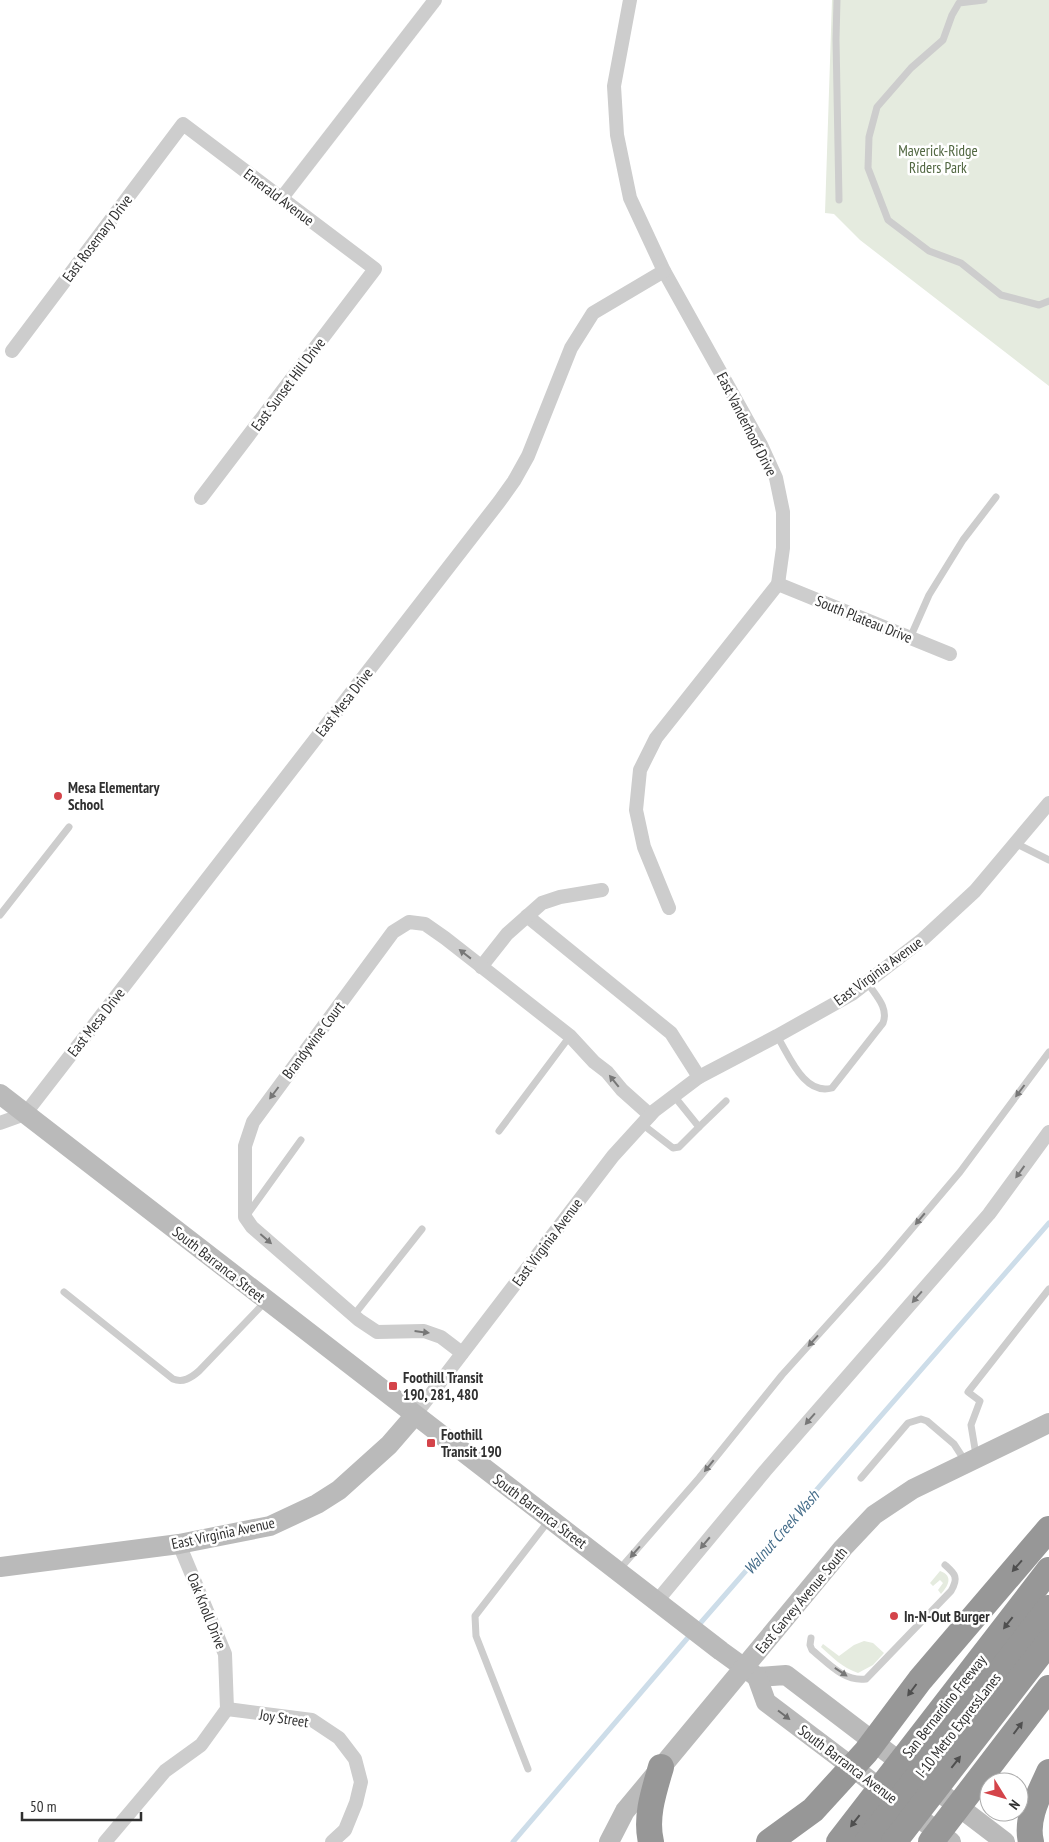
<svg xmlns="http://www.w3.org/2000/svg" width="1049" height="1842" viewBox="0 0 1049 1842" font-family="'PT Sans Narrow',sans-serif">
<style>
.green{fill:#e5ebdf}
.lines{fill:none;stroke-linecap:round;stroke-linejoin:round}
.stream{stroke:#cddde9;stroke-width:5}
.lane{stroke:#cdcdcd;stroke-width:7}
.street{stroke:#cdcdcd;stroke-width:14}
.secondary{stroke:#bababa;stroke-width:20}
.highway{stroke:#979797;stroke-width:26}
.oneway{fill:#777}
.oneway2{fill:#4f4f4f}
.oneway3{fill:#6e6e6e}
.poi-dot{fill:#d4444a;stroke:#fff;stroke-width:2}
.labels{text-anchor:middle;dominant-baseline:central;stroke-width:5;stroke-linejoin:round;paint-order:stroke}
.park-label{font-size:15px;fill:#516741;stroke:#fff}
.street-label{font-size:15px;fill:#303030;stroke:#fff}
.poi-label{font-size:15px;font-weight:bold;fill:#303030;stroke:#fff;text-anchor:start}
.water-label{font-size:16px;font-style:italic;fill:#456d8a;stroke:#fff}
</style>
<rect width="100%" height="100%" fill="#fff"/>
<!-- green -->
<g class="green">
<path d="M 832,0 L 1049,0 L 1049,386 L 860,240 L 834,214 L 825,213 Z"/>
<path d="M 940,1571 C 954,1576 948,1586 941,1594 L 938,1590 L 943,1583 L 940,1580 L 933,1586 L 930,1583 Z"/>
<path d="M 864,1641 L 873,1643 L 884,1653 L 873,1665 L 858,1673 C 843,1668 832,1657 821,1647 L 823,1644 L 839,1656 L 854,1645 Z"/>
</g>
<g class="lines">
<!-- stream -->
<g class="stream">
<path d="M 697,1627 L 1049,1223"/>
<path d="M 513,1842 L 691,1634"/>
</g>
<!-- lane -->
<g class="lane">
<path d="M 837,0 L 836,39 L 839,200"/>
<path d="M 984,0 L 959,3 L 952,15 L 943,40 L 911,68 L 877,107 L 869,137 L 868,168 L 888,220 L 929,251 L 961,263 L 1001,295 L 1039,305 L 1049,301"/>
<path d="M 910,638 L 929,595 L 963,540 L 996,497"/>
<path d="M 1015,843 L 1049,860"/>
<path d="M 0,915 L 69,827"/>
<path d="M 777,1036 C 789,1055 804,1096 832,1088 L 883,1023 C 889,1007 875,995 867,982"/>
<path d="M 674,1096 L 699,1127 L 726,1101"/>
<path d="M 642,1124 L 673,1148 L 679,1147 L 699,1127"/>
<path d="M 499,1131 L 570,1036"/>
<path d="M 247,1215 L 301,1140"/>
<path d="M 64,1292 L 173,1379 C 183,1383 191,1378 199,1371 L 266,1301"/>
<path d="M 354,1315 L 422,1229"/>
<path d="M 976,1455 L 971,1425 L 980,1401 L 968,1392 L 1049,1289"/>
<path d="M 861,1478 L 908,1423 L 921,1419 L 927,1421 L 954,1444 L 965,1461"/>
<path d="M 618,1571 L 699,1478 L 782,1375 L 882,1264 L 960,1172 L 1049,1052"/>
<path d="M 811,1638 L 810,1645 L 812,1650 C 828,1663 844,1682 866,1679 L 951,1591 C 959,1577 955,1574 945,1565"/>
<path d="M 528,1769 L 476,1636 L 475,1616 L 550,1519"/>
</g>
<!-- street -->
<g class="street">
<path d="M 630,0 L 614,86 L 617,135 L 630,198 L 664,271 L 761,445 L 776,478 L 783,512 L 783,548 L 778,584 L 656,738 L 640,770 L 636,810 L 644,847 L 669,908"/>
<path d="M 281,199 L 435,0"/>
<path d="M 12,351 L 183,124 L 375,269 L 201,498"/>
<path d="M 778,584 L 950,654"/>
<path d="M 527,916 L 671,1033 L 699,1077"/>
<path d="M 481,967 L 507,934 L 542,903 L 560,897 L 602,890"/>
<path d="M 0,1123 L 25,1114 L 499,502 L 514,481 L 528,456 L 571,348 L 593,313 L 664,271"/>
<path d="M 462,1353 L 441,1337 L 424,1331 L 377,1332 L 359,1320 L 252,1227 L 245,1217 L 245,1146 L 253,1122 L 393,932 L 409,922 L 425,924 L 445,938 L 570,1036 L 594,1062 L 607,1072 L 622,1090 L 650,1115"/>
<path d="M 415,1415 L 613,1156 L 654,1111 L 699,1077 L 777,1036 L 852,994 L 923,939 L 975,891 L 1049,803"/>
<path d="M 657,1601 L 765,1471 L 989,1214 L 1049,1132"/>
<path d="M 227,1709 L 312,1720 L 339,1738 L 355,1759 L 361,1782 L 356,1803 L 345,1830 L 332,1842"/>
<path d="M 105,1842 L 165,1771 L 201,1745 L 227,1709 L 225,1654 L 179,1544"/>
</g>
<!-- secondary -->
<g class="secondary">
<path d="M 0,1094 L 721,1651 L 757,1677 L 786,1675 L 1005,1842"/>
<path d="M 0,1567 L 179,1544 L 270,1526 L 317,1504 L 339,1490 L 389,1445 L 415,1415"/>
<path d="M 757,1677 L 766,1702 L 951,1842"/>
<path d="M 609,1842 L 625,1811 L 843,1548 L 874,1515 L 913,1489 L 1049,1423"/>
</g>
<!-- highway -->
<g class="highway">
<path d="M 651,1842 C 645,1817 654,1791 661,1767"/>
<path d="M 769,1842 L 813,1810 L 866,1752 L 920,1680 L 1049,1529"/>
<path d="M 839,1842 L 1049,1570"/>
<path d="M 867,1842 L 1049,1608"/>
<path d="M 894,1842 L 1049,1642"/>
<path d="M 931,1842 L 1049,1688"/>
<path d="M 1031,1842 C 1025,1818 1040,1793 1049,1772"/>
</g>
</g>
<!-- one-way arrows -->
<defs><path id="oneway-solid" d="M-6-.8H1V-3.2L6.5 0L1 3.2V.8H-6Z" transform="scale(1.25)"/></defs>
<g class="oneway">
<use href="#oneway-solid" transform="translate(465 954) rotate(-142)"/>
<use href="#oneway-solid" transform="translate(614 1081) rotate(-129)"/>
<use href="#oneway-solid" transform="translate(1020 1091) rotate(127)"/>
<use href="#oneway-solid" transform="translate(274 1093) rotate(127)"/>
<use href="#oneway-solid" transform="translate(1020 1172) rotate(126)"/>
<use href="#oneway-solid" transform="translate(920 1219) rotate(130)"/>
<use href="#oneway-solid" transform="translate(266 1239) rotate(41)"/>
<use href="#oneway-solid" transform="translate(917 1297) rotate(131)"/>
<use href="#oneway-solid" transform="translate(422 1332) rotate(7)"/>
<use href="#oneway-solid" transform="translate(813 1341) rotate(132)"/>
<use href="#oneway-solid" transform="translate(810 1419) rotate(131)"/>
<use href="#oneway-solid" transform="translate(709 1466) rotate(129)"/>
<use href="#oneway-solid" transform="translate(705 1543) rotate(130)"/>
<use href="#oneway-solid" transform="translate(635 1552) rotate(131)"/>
<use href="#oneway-solid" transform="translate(841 1672) rotate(34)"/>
</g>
<g class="oneway2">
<use href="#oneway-solid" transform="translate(1017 1566) rotate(131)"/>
<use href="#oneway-solid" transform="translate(1008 1623) rotate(128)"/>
<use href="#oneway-solid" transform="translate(912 1690) rotate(127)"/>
<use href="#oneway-solid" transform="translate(1018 1728) rotate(-53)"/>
<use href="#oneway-solid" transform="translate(956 1762) rotate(-52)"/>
<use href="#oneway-solid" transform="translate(855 1821) rotate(128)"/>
</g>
<use class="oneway3" href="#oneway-solid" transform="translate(784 1715) rotate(37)"/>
<!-- markers -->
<g class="poi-dot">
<circle cx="58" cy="796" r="5"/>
<rect x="388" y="1381" width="10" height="10" rx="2.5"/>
<rect x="426" y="1438" width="10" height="10" rx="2.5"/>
<circle cx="894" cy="1616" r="5"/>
</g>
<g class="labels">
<!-- park labels -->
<g class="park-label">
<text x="938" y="150">Maverick-Ridge<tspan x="938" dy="17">Riders Park</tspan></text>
</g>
<!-- street labels -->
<g class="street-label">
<text transform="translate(279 197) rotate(37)">Emerald Avenue</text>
<text transform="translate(97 238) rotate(-53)">East Rosemary Drive</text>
<text transform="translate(288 384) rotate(-53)">East Sunset Hill Drive</text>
<text transform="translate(747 424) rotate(63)">East Vanderhoof Drive</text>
<text transform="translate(864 619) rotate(22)">South Plateau Drive</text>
<text transform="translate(344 702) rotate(-52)">East Mesa Drive</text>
<text transform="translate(878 971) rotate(-36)">East Virginia Avenue</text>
<text transform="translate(96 1022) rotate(-52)">East Mesa Drive</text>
<text transform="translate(313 1040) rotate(-53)">Brandywine Court</text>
<text transform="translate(547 1242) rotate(-53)">East Virginia Avenue</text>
<text transform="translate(219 1264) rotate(38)">South Barranca Street</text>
<text transform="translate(540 1511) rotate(37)">South Barranca Street</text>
<text transform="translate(223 1533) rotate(-12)">East Virginia Avenue</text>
<text transform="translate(801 1600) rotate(-50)">East Garvey Avenue South</text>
<text transform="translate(207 1611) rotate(68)">Oak Knoll Drive</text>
<text transform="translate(944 1706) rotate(-52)">San Bernardino Freeway</text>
<text transform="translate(284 1718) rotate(9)">Joy Street</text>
<text transform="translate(958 1725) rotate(-52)">I-10 Metro ExpressLanes</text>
<text transform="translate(848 1764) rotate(37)">South Barranca Avenue</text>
</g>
<!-- poi labels -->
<g class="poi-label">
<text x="68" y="787">Mesa Elementary<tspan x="68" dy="17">School</tspan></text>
<text x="403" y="1377">Foothill Transit<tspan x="403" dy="17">190, 281, 480</tspan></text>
<text x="441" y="1434">Foothill<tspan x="441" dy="17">Transit 190</tspan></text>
<text x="904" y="1616">In-N-Out Burger</text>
</g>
<!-- water labels -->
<g class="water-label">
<text transform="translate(781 1532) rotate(-49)">Walnut Creek Wash</text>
</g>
</g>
<!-- north arrow -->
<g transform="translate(1004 1797) rotate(127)"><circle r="24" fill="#ffffff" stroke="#acacac"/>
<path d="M0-4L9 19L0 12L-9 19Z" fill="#d4444a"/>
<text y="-8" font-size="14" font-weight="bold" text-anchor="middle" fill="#303030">N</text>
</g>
<!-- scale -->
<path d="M22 1812v8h119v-8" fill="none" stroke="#303030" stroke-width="2.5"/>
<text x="30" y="1812" font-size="15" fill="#303030" stroke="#ffffff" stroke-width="4" paint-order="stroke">50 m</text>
</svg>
